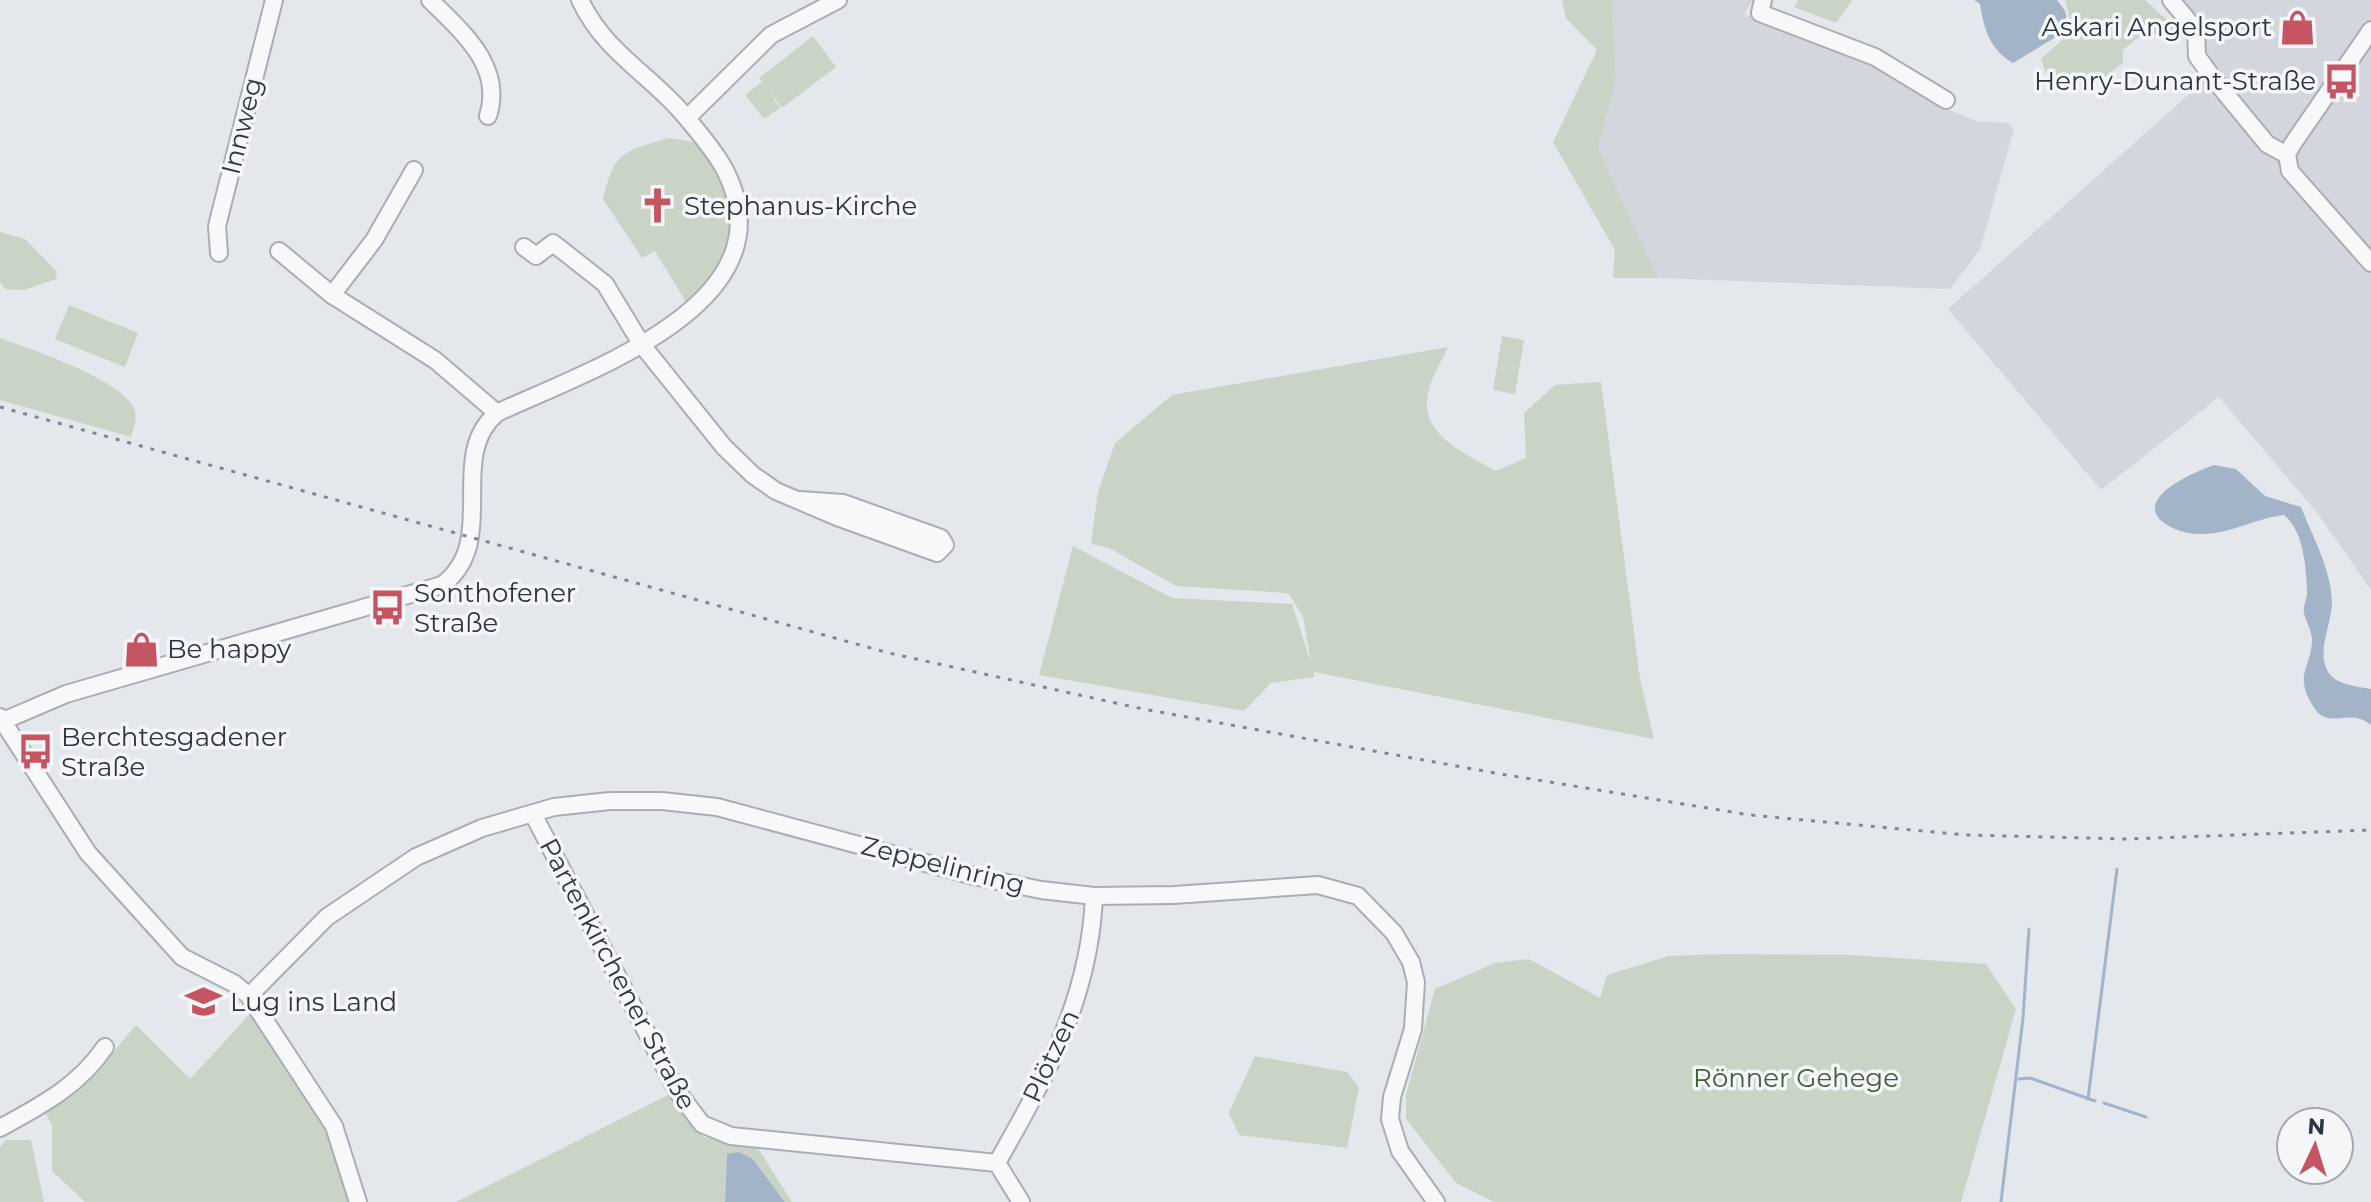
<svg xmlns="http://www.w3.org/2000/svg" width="2371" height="1202" viewBox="0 0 2371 1202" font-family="Montserrat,sans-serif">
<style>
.built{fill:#d3d6dd}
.green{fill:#c9d4c6}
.water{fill:#a3b4c8}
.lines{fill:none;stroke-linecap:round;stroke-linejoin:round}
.stream{stroke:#a3b4c8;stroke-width:3}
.minor-casing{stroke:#a9aeb5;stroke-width:20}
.minor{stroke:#f7f8fa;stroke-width:16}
.rail{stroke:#7f8694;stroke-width:3;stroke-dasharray:4 8;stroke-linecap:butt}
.labels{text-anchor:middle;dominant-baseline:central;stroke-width:7;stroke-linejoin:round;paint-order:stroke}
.poi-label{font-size:26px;fill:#2d3442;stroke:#f4f6f8;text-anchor:start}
.street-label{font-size:26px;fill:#2d3442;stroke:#f4f6f8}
.park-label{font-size:26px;fill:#415d3c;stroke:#f4f6f8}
</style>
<rect width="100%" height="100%" fill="#e4e7eb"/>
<!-- built -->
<g class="built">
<path d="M 1612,0 L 1753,0 L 1744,14 L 1841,47 L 1952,111 L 1976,121 L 2007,123 L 2014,129 L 1980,249 L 1950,289 L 1658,278 L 1598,148 L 1616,80 Z"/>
<path d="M 2163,0 L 2371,0 L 2371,590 L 2318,514 L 2219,397 L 2101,490 L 1948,309 L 2214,72 L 2189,28 Z"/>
</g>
<!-- green -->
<g class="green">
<path d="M 1562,0 L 1612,0 L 1616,80 L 1598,148 L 1658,278 L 1613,278 L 1615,250 L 1553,142 L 1597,50 L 1566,18 Z"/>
<path d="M 1798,0 L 1852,0 L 1836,23 L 1794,7 Z"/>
<path d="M 2065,0 L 2145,0 L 2177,29 L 2170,35 L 2141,35 L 2123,50 L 2123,63 L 2097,83 L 2046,74 L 2041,59 L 2062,40 L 2071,22 Z"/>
<path d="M 813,36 L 836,67 L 782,108 L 765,86 L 780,108 L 764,119 L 745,95 L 762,82 L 759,78 Z"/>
<path d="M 669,138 L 699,143 C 742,206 742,250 686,302 L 655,251 L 642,258 L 603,199 C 615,150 623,152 669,138 Z"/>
<path d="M 0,232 L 25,239 L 57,272 L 56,279 L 24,290 L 5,289 L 0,282 Z"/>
<path d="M 69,305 L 138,333 L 125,367 L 55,339 Z"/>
<path d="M 1502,336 L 1524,340 L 1515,394 L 1493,390 Z"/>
<path d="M 0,338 C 29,349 129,381 135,412 C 137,420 133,429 131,437 L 0,400 Z"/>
<path d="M 1448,347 C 1442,361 1431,377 1428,393 C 1419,435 1466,454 1496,471 L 1526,458 L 1524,413 L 1555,385 L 1601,382 L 1640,679 L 1654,739 L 1314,672 L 1314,677 L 1271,683 L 1244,711 L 1039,675 L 1073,546 L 1172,598 L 1292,604 L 1311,663 L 1303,616 L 1288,593 L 1176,586 L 1109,548 L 1091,544 L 1098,492 L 1115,443 L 1172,395 Z"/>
<path d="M 1726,954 L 1851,955 L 1986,964 L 2016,1009 L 1961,1202 L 1494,1202 L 1456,1183 L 1406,1119 L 1406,1095 L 1435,989 L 1495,963 L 1529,959 L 1600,998 L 1607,975 L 1669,956 Z"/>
<path d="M 250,1014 L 328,1129 L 350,1202 L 85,1202 L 52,1171 L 52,1125 L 43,1109 L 95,1074 L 136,1025 L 190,1079 Z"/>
<path d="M 1255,1056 L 1347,1072 L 1359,1087 L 1347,1148 L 1239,1135 L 1229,1113 Z"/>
<path d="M 670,1094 L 704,1137 L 756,1145 L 792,1202 L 785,1202 L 753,1159 L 727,1154 L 725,1202 L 456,1202 Z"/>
<path d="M 6,1140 L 31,1140 L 44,1202 L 0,1202 L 0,1147 Z"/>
</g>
<!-- water -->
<g class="water">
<path d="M 1974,0 L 2057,0 L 2065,11 L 2067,20 L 2056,37 L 2013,63 C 1990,50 1984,29 1980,4 Z"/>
<path d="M 2214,465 L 2236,469 L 2265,496 L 2301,507 C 2313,537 2331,569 2332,602 C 2332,623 2317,650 2327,670 C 2334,685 2356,686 2371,689 L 2371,725 C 2349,706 2328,732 2313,706 C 2294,675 2310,670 2312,642 C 2313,633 2306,622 2304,613 C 2303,604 2308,597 2307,589 C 2306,565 2303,530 2284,515 C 2255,518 2230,535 2199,534 C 2187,534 2174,530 2164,523 C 2131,498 2197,471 2214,465 Z"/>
<path d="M 739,1152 L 753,1159 L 785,1202 L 725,1202 L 727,1154 Z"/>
</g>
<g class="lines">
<!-- stream -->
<g class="stream">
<path d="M 2019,1079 L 2030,1078 L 2095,1101"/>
<path d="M 2088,1099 L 2117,869"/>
<path d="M 2104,1103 L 2146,1117"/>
<path d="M 2001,1202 L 2023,1018 L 2029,929"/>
</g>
<defs>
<g id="minor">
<path d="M 430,0 C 462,32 504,66 488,116"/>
<path d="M 1763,0 L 1760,13 L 1875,57 L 1946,100"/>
<path d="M 2171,0 L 2196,30 L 2197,56 L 2212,77 L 2267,144 L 2287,155"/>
<path d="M 2371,30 L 2292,145 L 2287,155 L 2290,171 L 2371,263"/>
<path d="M 687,118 L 771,35 L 838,0"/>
<path d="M 524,247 L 536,256 L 553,243 L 605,284 L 642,345 L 724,447 L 753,475 L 776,491 L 837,517 L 937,553 L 945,545 L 941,538 L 843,503 L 800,500"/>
<path d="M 279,251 L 332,295 L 435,360 L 497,413"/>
<path d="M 219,253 L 217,226 L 274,0"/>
<path d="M 332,295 L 374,240 L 414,170"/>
<path d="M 0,717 L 88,853 L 182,957 L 235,984 L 249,996 L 334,1126 L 358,1202"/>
<path d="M 3,721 L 66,694 L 442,585 C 501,541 445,457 497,413 C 586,371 794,304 725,170 C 715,151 699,133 685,116 C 650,74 605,53 580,0"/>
<path d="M 533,814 L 677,1091 L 702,1124 L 731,1136 L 997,1163 L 1021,1202"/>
<path d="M 249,996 L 327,917 L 416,857 L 482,828 L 554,807 L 610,801 L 662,801 L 717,807 L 974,876 L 1041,890 L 1094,896 L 1174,895 L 1318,885 L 1358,896 L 1394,933 L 1411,962 L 1416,982 L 1413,1029 L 1392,1097 L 1390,1119 L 1400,1151 L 1436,1202"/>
<path d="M 0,1128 C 40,1106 79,1086 105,1047"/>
<path d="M 997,1163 C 1046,1076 1090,998 1094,896"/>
</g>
</defs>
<!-- minor casing -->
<use href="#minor" class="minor-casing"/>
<!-- minor -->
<use href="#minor" class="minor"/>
<!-- rail -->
<path class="rail" d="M 0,407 L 889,653 L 1143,709 L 1495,773 L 1750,815 L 1966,835 L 2127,839 L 2371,830"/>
</g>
<!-- icons -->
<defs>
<symbol id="shop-bare" viewBox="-9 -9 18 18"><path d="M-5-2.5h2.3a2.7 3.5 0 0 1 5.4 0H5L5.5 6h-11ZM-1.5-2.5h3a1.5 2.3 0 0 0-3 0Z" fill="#c55562" stroke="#f4f6f8" stroke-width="2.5" paint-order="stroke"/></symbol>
<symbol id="bus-bare" viewBox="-9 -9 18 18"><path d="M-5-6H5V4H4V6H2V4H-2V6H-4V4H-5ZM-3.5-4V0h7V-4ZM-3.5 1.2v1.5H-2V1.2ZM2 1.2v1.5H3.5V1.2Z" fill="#c55562" stroke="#f4f6f8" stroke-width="2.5" paint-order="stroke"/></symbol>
<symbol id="church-bare" viewBox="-9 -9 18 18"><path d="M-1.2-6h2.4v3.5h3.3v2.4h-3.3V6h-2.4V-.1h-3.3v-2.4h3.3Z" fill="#c55562" stroke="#f4f6f8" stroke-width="2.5" paint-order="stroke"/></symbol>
<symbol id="school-bare" viewBox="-9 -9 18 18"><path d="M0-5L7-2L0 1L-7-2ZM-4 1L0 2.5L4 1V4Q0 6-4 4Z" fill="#c55562" stroke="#f4f6f8" stroke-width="2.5" paint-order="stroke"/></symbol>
</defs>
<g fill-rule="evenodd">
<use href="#shop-bare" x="2272" y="2" width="51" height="51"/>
<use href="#bus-bare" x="2316" y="56" width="51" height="51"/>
<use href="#church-bare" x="632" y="180" width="51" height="51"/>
<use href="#bus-bare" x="362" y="582" width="51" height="51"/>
<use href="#shop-bare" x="116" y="624" width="51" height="51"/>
<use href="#bus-bare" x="10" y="726" width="51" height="51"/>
<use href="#school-bare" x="178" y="976" width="51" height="51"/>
</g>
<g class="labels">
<!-- poi labels -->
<g class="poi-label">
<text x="2272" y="27" text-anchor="end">Askari Angelsport</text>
<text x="2316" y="81" text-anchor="end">Henry-Dunant-Straße</text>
<text x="684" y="206">Stephanus-Kirche</text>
<text x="414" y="593">Sonthofener<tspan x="414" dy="30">Straße</tspan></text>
<text x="167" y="649">Be happy</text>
<text x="61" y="737">Berchtesgadener<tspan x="61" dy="30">Straße</tspan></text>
<text x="230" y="1002">Lug ins Land</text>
</g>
<!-- street labels -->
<g class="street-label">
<text transform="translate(242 126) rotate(-76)">Innweg</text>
<text transform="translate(943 865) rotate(14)">Zeppelinring</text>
<text transform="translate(618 974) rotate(62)">Partenkirchener Straße</text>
<text transform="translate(1051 1056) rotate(-65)">Plötzen</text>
</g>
<!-- park labels -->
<g class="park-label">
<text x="1796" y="1078">Rönner Gehege</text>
</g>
</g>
<!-- north arrow -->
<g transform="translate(2315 1146) rotate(4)"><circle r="38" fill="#f4f6f8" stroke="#a4a8af" stroke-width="2"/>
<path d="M0-6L14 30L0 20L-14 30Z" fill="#c55562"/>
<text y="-12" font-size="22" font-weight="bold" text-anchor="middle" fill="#2d3442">N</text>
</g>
</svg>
